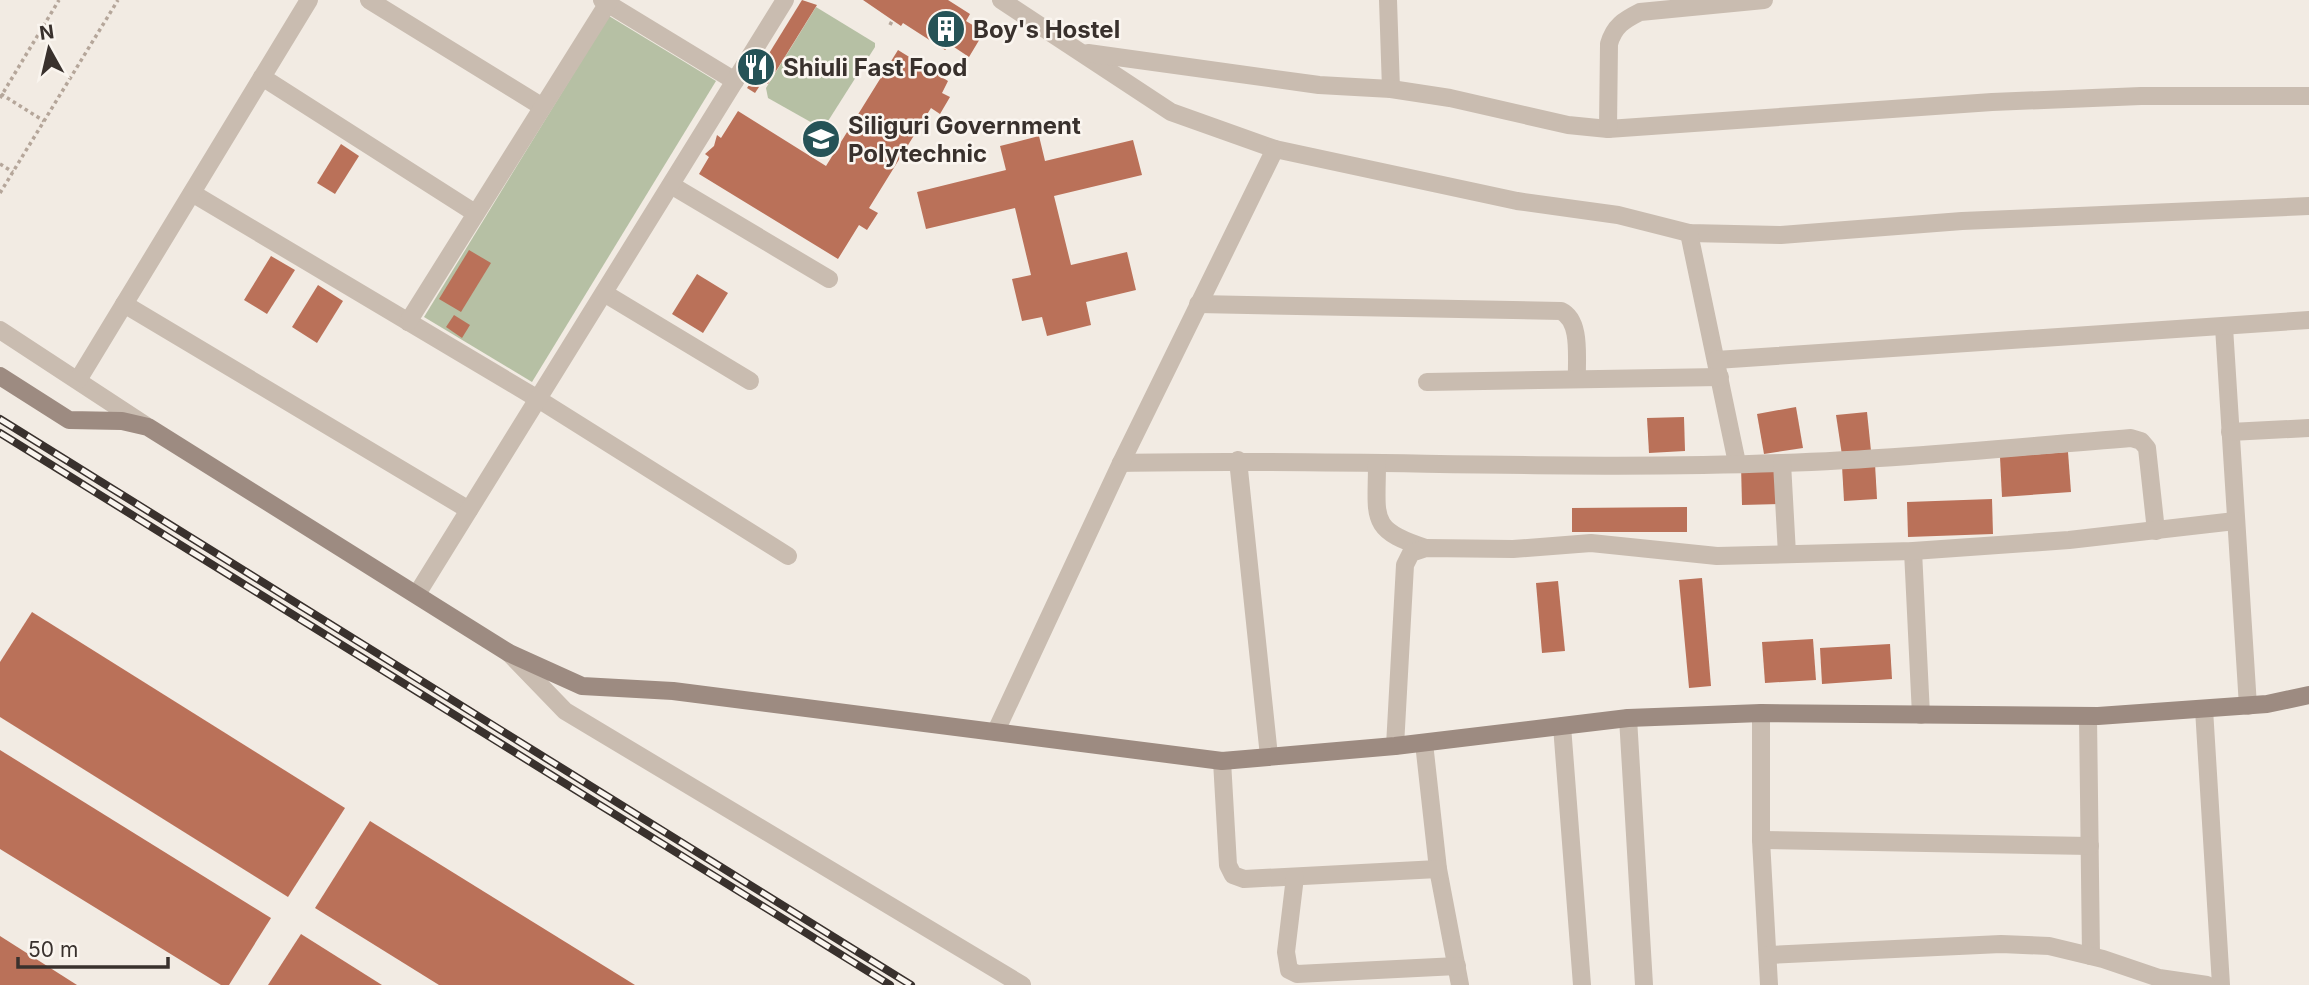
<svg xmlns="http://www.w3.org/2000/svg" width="2309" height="985" viewBox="0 0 2309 985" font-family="Inter,sans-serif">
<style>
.green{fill:#b6c0a4}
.building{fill:#ba7159}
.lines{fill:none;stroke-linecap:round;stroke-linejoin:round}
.path{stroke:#b5a69a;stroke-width:3.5;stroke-dasharray:3.5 3.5;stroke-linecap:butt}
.street{stroke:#c9bcb0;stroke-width:18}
.secondary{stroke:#9d8b81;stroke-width:18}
.rail-casing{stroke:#39312d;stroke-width:8}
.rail{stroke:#faf5ef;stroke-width:5;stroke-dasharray:16;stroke-linecap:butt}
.labels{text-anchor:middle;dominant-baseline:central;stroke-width:5;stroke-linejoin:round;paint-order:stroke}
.poi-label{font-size:24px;font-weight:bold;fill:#39312d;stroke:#faf5ef;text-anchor:start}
</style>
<rect width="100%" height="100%" fill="#f2ebe3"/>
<!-- green -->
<g class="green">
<path d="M 816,7 L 875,43 L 875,47 L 823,129 L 768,98 L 766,88 Z"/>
<path d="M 609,16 L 716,81 L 532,382 L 424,317 Z"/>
</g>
<!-- building -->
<g class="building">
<path d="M 802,0 L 817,5 L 768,84 L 755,76 Z"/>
<path d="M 863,0 L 948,0 L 970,14 L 966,21 L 984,32 L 969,57 L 951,45 L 945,50 L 903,23 L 901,26 Z"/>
<path d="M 898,50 L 948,81 L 942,93 L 950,97 L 940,114 L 931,108 L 869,208 L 878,213 L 867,230 L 859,225 L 838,259 L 699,174 L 709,157 L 705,154 L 714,146 L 717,135 L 721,138 L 738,111 L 826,166 Z"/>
<path d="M 753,79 L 761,84 L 755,93 L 747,88 Z"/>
<path d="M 1039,136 L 1045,161 L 1133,140 L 1142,175 L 1054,196 L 1071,265 L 1127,252 L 1136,290 L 1086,302 L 1091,325 L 1047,336 L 1042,317 L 1022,321 L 1012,279 L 1031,275 L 1015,208 L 926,229 L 917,192 L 1006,170 L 1000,146 Z"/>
<path d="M 341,144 L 359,156 L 335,194 L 317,183 Z"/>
<path d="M 469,250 L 491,263 L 461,312 L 439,299 Z"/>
<path d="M 271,256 L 295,270 L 267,314 L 244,300 Z"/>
<path d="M 697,274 L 728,293 L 703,333 L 672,314 Z"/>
<path d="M 318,285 L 343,301 L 317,343 L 292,327 Z"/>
<path d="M 454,315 L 470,325 L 462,338 L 446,327 Z"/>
<path d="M 1796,407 L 1803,448 L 1764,454 L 1757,414 Z"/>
<path d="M 1867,412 L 1871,451 L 1842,455 L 1836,415 Z"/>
<path d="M 1684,417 L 1685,451 L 1649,453 L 1647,418 Z"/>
<path d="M 2068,452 L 2071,492 L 2002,497 L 2000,457 Z"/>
<path d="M 1778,464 L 1780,504 L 1742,505 L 1741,465 Z"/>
<path d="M 1875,464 L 1877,499 L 1844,501 L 1842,466 Z"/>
<path d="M 1992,499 L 1993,534 L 1908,537 L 1907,502 Z"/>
<path d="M 1687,507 L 1687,532 L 1572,532 L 1572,508 Z"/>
<path d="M 1702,578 L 1711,686 L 1689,688 L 1679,580 Z"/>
<path d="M 1558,581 L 1565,651 L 1542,653 L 1536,583 Z"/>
<path d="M 32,612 L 345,808 L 288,897 L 0,717 L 0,662 Z"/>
<path d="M 1813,639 L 1816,680 L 1765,683 L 1762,642 Z"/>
<path d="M 1890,644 L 1892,679 L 1822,684 L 1820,648 Z"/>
<path d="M 0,750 L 271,918 L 229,985 L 221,985 L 0,849 Z"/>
<path d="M 370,821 L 635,985 L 439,985 L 315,908 Z"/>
<path d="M 301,934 L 382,985 L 268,985 Z"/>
<path d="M 0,936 L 77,985 L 0,985 Z"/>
</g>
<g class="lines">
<!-- path -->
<g class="path">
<path d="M 890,25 L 892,21"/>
<path d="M 1,94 L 44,121"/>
<path d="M 0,98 L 59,0"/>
<path d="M 0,164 L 13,172"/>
<path d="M 0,193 L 118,0"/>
</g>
<!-- street -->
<g class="street">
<path d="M 369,0 L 541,106"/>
<path d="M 602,0 L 735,81"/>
<path d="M 1001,0 L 1171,112 L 1275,149 L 1517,201 L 1618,215 L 1689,233 L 1781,235 L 1962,221 L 2309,206"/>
<path d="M 1388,0 L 1391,89"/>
<path d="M 1088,53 L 1319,85 L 1391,89 L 1450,98 L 1568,125 L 1608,129 L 1992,102 L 2141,96 L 2309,96"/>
<path d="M 262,77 L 475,213"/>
<path d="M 1608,129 L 1609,44 C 1614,26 1624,20 1640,12 L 1764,0"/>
<path d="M 671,185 L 829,279"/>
<path d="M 192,193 L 538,399 L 788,556"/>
<path d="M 1689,233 L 1737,463"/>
<path d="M 604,293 L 750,381"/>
<path d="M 124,304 L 469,510"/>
<path d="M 1198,304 L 1561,311 C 1582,321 1576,359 1577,379"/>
<path d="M 408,322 L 608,3"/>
<path d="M 2224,327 L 2248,706"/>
<path d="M 0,330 L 145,425"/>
<path d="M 1716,360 L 2309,320"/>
<path d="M 78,380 L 309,0"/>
<path d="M 1427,382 L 1720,377"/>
<path d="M 2230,432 L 2309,428"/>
<path d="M 1238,460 L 1269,756"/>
<path d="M 1121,463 C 1341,458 1562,471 1782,463 C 1898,459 2015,447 2131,438 L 2141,441 L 2147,448 L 2156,531"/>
<path d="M 1377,463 C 1377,518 1368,530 1426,548"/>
<path d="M 1782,463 L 1787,554"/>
<path d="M 1913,551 L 1921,715"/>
<path d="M 417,594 L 785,0"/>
<path d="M 509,653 L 565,711 L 1022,985"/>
<path d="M 2204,709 L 2221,985"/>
<path d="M 1761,713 L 1761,840 L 1769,985"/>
<path d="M 2088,716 L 2091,956"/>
<path d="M 1628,718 L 1644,985"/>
<path d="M 1562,726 L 1582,985"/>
<path d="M 996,731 L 1121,463 L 1275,149"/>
<path d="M 1424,743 L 1438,869 L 1460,985"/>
<path d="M 1395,746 L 1405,565 L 1411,553 L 1426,548 L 1513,549 L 1591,543 L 1717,556 L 1913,551 L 2069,540 L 2235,521"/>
<path d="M 1222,761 L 1228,865 L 1233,875 L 1244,879 L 1438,869"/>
<path d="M 1761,840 L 2090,846"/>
<path d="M 1295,877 L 1286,952 L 1289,970 L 1297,974 L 1457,966"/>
<path d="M 1768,955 L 2001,944 L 2049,946 L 2103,959 L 2159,978 L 2207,985"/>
</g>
<!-- secondary -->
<path class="secondary" d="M 0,376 L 69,420 L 122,421 L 148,427 L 509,653 L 582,686 L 673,691 L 1222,761 L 1395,746 L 1628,718 L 1761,713 L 2098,716 L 2267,704 L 2309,695"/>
<defs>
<g id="rail">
<path d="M 0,419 L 911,985"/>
<path d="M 0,433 L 890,985"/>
</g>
</defs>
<!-- rail casing -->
<use href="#rail" class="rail-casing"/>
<!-- rail -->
<use href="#rail" class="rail"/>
</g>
<!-- icons -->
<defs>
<symbol id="building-disc" viewBox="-11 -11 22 22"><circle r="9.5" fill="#265357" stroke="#faf5ef"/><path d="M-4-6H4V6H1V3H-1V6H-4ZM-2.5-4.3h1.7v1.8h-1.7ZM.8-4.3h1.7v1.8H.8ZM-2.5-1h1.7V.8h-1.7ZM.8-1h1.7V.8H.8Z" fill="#fff"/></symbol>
<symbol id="restaurant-disc" viewBox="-11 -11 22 22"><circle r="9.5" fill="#265357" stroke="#faf5ef"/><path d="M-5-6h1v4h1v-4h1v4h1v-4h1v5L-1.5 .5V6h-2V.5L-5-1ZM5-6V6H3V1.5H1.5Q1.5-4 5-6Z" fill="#fff"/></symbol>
<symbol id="university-disc" viewBox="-11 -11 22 22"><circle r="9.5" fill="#265357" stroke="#faf5ef"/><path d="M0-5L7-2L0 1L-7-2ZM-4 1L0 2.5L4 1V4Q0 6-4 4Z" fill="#fff"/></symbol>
</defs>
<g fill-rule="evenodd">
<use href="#building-disc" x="924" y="7" width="44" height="44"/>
<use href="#restaurant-disc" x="734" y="45" width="44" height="44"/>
<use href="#university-disc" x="799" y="117" width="44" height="44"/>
</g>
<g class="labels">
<!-- poi labels -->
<g class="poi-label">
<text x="973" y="29">Boy's Hostel</text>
<text x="783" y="67">Shiuli Fast Food</text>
<text x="848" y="125">Siliguri Government<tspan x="848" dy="28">Polytechnic</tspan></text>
</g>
</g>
<!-- north arrow -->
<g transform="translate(49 49) rotate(352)" stroke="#faf5ef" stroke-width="5" paint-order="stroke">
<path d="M0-5L12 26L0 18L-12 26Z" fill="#39312d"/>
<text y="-10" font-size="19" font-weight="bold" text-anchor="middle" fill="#39312d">N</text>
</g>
<!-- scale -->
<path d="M18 957v10h150v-10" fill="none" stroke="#39312d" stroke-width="3.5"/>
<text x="28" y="957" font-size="21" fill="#39312d" stroke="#faf5ef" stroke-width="5" paint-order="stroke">50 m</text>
</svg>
